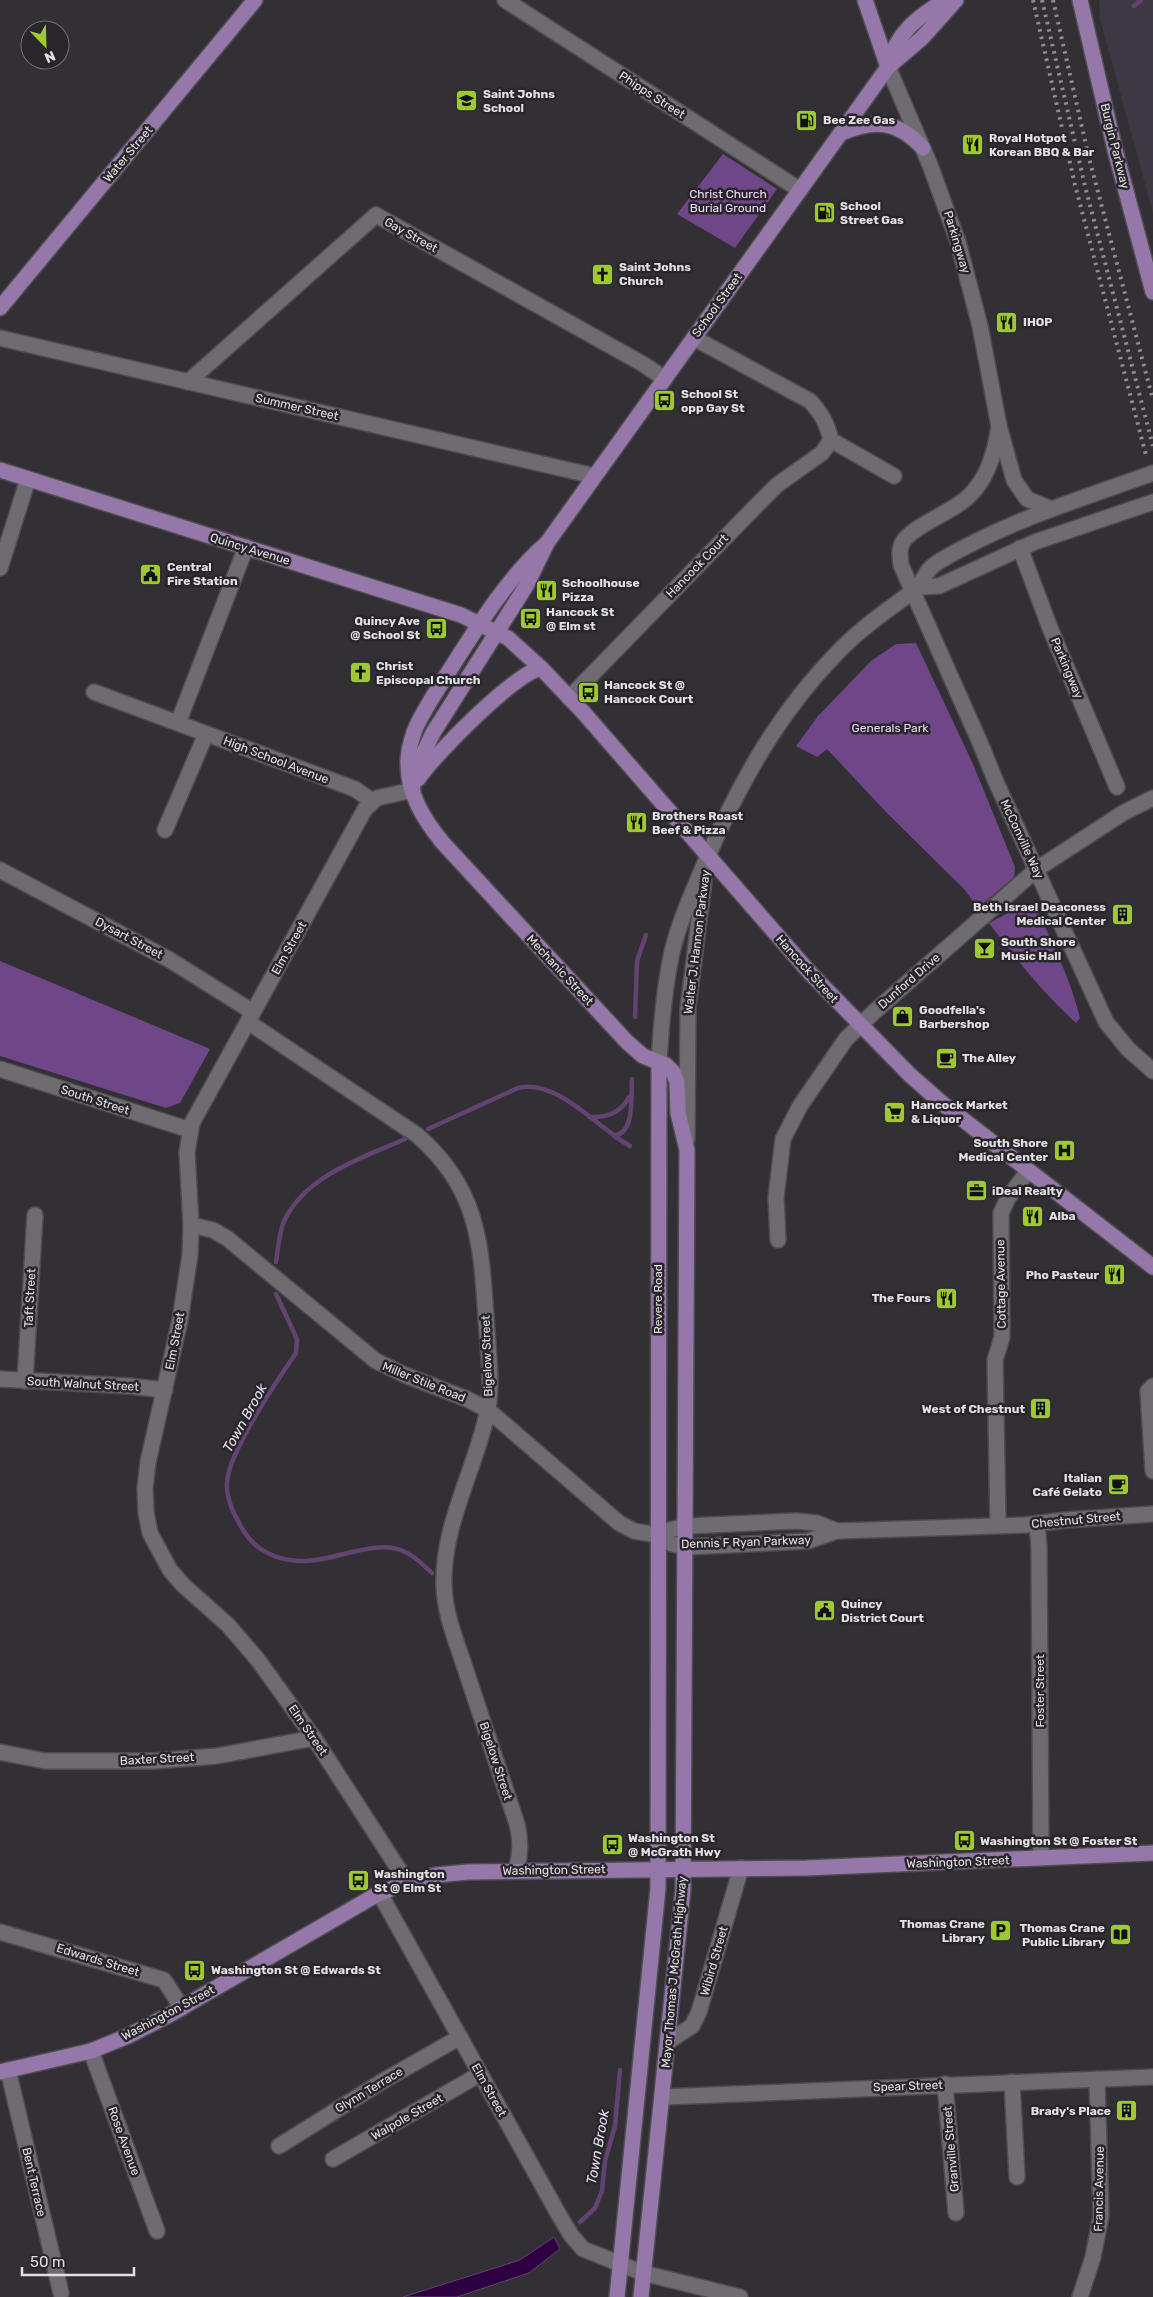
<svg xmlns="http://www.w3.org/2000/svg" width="1153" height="2297" viewBox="0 0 1153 2297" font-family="Rubik,sans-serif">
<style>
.built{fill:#3d3841}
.green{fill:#6f4789}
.water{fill:#2c0041;stroke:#634372}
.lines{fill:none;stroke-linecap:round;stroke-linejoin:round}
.stream{stroke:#634372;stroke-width:4.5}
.minor-casing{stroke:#4e4c4f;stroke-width:18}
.major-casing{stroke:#4e4c4f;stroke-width:18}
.minor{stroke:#6f6c71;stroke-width:15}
.major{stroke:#9577aa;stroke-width:15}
.rail{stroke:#8f8d90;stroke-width:4;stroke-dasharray:2.5 5;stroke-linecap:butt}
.labels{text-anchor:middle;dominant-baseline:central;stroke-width:5;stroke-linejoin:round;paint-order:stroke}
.poi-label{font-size:12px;font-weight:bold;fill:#e2e0e3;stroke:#28262a;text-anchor:start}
.street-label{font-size:12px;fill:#e2e0e3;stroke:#28262a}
.park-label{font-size:12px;fill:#eed7ff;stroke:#28262a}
.water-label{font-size:14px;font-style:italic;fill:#e9ddf1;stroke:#28262a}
</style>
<rect width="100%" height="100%" fill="#323034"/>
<!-- built -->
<path class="built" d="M 1099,0 L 1153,0 L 1153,213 L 1100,19 Z"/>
<!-- green -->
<g class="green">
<path d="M 723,154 L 777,189 L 735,248 L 677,214 Z"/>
<path d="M 916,643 L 973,764 L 1015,867 L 1014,877 L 978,908 L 964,889 L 886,812 L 827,749 L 817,757 L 796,746 L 818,716 L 871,661 L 896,644 Z"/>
<path d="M 1034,904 C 1052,941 1070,978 1080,1018 L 1076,1023 C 1043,993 1016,959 989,923 L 1023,905 Z"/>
<path d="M 0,961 L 210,1049 L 180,1103 L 166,1108 L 0,1056 Z"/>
</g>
<!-- water -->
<path class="water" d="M 554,2237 L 560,2249 L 529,2273 L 457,2297 L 403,2297 L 520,2260 Z"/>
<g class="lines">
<!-- stream -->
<g class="stream">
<path d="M 1134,6 L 1141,0"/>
<path d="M 635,1017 L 637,961 L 646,935"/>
<path d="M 589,1117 C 606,1118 621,1113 629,1097"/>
<path d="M 428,1129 L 518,1088 C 551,1079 588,1117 614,1135 C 635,1135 631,1095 632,1079"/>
<path d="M 614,1136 L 630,1146"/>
<path d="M 276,1262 C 278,1249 279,1233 284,1221 C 306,1175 362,1158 405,1139"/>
<path d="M 276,1294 L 297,1339 L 296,1353 C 278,1379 228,1453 227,1483 C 226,1500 235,1516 243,1530 C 256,1551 276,1560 300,1561 C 333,1563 375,1537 405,1552 C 415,1556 424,1566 432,1573"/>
<path d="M 580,2222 L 595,2208 L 602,2191 L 605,2161 L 615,2126 L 620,2070"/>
</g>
<defs>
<g id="minor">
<path d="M 505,0 L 800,190"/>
<path d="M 888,67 L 930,165 L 958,242 L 980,326 L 999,426 L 1014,480 L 1027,499 L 1049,508"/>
<path d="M 0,338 L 594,476"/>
<path d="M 694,338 L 810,401 C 822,414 827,424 831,440 L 894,476"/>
<path d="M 188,382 L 376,215 L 643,364 L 665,379"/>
<path d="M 999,426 C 996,447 990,470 977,487 C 960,511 922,520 905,539 C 898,547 900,556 901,565 L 981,745 L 996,782 L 1106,1022 L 1128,1049 L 1153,1071"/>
<path d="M 1020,548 L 1050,628 L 1117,787"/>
<path d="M 0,568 L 28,479"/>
<path d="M 919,587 L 939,586 L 1035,542 L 1153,502"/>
<path d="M 94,692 L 355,789 L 372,801"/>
<path d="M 569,698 L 756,506 L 777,485 L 822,453 L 831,440"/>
<path d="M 178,723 L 246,547"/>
<path d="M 165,830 L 206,734"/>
<path d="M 0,870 L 170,960 L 253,1012"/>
<path d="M 248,1022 L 417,1135 C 483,1192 481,1252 487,1331 C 489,1360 493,1390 486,1418 C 473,1474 442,1527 444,1586 C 445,1617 459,1648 468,1677 C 484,1726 501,1775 517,1824 C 521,1841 521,1854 516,1870"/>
<path d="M 659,1063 C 661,1026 664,988 672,952 C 680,919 694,889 707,858 C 740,782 779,712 838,652 C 860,629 886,611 912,592 C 925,583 922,572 938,562 C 1007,521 1078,500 1153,473"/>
<path d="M 0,1069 L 190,1130"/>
<path d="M 687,1139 L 688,1008 L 704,881"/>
<path d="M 191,1225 L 213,1230 L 228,1239 L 376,1361 L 405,1375 L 467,1399 L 488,1410 L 619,1523 L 634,1531 L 658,1535 L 672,1544 L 686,1547 L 808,1541 L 837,1531 L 1025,1525 L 1066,1520 L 1153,1514"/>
<path d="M 778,1240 L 776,1197 L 783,1139 L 800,1106 L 846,1039 L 874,1012 L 1037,869 L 1123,813 L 1153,798"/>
<path d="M 0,1379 L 129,1386 L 165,1390"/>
<path d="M 25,1381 L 35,1215"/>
<path d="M 1153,1386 L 1148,1391 L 1153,1471"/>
<path d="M 1037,1524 L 1039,1547 L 1041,1858"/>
<path d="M 998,1525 L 995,1360 L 1002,1337 L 1001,1213 L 1008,1198 L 1028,1171"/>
<path d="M 658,1535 L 665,1531 L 687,1526 L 796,1521 L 817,1523 L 837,1531"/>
<path d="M 0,1752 L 45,1761 L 154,1761 L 217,1756 L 314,1738"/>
<path d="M 407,1882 L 314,1738 L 258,1660 L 228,1625 L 183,1585 L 170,1570 L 150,1533 L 146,1513 L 145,1488 L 148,1462 L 180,1320 L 190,1255 L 191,1225 L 187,1152 L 192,1123 L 365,809 L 377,798 L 413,790"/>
<path d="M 380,1894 L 559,2215 L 571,2235 L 583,2249 L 643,2273 L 740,2297"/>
<path d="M 0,1932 L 164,1980 L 182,2008"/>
<path d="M 669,2041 L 692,2026 L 699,2012 L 741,1868"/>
<path d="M 91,2051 L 157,2231"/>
<path d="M 8,2070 L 61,2293"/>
<path d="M 1012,2082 L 1017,2177"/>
<path d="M 945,2084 L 956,2213"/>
<path d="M 663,2097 L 1153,2077"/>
<path d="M 279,2146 L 383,2081 L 460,2037"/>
<path d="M 333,2159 L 480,2074"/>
<path d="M 1080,2297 L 1093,2257 L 1101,2216 L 1097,2079"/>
</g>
<g id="major">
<path d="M 865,0 L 888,67"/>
<path d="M 1080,0 L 1115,150 L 1153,292"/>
<path d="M 888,67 C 895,34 918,16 946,0"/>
<path d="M 841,133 C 875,119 897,120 923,148"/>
<path d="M 0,308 L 255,0"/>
<path d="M 0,470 L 461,615 L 508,638 L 541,668 L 583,712 L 811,974 L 910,1075 L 943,1104 L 1153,1267"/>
<path d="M 547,543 C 508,576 474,632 446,676 C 435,694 422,712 414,732 C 411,741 408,751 408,761 C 407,793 424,820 443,843 L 627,1042 L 643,1056 L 666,1065 L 673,1072 L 677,1082 L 678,1113 L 687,1150 L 683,1890 L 641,2297"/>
<path d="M 418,779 C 435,754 513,675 541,668"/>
<path d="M 414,783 L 421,758 L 433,733 L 526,586 L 547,543 L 888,67 L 922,38 L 956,0"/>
<path d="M 0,2072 L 91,2051 L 128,2036 L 169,2015 L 376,1895 L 407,1882 L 436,1875 L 468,1872 L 806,1868 L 1153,1853"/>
<path d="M 617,2297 L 658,1888 L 659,1063"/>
</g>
</defs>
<!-- minor casing -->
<use href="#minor" class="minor-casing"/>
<!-- major casing -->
<use href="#major" class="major-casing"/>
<!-- minor -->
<use href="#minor" class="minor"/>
<!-- major -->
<use href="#major" class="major"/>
<!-- rail -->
<g class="rail">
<path d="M 1033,0 L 1075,185 L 1146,455"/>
<path d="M 1042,0 L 1085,186 L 1153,446"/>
<path d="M 1053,0 L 1089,158 L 1153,400"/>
</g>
</g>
<!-- icons -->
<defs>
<symbol id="school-square" viewBox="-11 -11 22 22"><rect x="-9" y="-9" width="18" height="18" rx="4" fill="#9eca2f" stroke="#28262a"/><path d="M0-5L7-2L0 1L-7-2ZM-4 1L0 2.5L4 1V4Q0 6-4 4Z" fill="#111"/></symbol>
<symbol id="fuel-square" viewBox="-11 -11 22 22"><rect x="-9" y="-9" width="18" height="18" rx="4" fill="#9eca2f" stroke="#28262a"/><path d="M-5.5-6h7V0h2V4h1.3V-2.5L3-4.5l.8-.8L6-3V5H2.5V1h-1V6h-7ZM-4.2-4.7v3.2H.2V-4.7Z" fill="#111"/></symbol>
<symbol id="restaurant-square" viewBox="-11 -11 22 22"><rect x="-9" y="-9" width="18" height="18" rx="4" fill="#9eca2f" stroke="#28262a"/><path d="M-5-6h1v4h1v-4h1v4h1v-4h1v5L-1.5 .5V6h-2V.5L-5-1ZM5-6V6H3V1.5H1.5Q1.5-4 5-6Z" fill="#111"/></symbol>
<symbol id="church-square" viewBox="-11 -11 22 22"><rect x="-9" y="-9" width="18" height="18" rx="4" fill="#9eca2f" stroke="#28262a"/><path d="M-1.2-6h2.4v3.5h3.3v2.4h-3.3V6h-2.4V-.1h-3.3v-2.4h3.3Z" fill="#111"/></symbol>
<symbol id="bus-square" viewBox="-11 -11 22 22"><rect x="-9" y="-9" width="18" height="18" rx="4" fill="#9eca2f" stroke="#28262a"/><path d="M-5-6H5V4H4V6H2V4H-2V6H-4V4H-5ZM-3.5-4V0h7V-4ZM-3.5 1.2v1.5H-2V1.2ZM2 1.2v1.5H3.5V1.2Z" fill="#111"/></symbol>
<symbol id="civic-square" viewBox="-11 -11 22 22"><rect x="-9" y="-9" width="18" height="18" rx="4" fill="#9eca2f" stroke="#28262a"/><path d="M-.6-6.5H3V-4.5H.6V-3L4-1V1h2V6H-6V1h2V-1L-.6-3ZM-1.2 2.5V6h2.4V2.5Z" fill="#111"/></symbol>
<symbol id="building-square" viewBox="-11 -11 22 22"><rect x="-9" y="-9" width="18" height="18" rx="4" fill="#9eca2f" stroke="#28262a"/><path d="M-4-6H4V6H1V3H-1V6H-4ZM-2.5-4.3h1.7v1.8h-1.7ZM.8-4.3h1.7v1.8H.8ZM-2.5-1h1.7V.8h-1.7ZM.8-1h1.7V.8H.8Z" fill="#111"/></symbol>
<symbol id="bar-square" viewBox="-11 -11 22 22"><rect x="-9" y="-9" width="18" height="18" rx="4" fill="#9eca2f" stroke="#28262a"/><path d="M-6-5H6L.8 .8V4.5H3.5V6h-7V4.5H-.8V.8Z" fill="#111"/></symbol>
<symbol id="shop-square" viewBox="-11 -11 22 22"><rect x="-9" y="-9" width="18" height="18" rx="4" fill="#9eca2f" stroke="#28262a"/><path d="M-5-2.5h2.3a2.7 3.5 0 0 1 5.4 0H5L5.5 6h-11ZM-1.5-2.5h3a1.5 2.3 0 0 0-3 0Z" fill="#111"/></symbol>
<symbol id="cafe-square" viewBox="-11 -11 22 22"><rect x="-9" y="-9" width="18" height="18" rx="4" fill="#9eca2f" stroke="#28262a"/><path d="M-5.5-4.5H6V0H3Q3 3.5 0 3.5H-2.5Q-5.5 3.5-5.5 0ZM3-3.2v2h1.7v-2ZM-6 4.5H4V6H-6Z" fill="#111"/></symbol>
<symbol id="supermarket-square" viewBox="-11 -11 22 22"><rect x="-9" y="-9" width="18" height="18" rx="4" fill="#9eca2f" stroke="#28262a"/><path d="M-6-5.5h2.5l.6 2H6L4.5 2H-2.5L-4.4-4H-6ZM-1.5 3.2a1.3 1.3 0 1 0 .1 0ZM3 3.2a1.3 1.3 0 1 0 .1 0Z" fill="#111"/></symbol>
<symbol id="hospital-square" viewBox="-11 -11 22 22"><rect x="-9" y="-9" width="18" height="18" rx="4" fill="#9eca2f" stroke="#28262a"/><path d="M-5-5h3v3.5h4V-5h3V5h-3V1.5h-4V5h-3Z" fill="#111"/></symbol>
<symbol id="office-square" viewBox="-11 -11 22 22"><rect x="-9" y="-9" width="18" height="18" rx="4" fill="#9eca2f" stroke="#28262a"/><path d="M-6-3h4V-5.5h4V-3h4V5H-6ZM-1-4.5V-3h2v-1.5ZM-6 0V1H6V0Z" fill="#111"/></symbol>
<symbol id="parking-square" viewBox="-11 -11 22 22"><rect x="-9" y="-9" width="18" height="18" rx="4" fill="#9eca2f" stroke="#28262a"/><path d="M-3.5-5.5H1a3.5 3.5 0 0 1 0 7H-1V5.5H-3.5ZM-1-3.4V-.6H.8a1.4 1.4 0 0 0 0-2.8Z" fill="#111"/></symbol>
<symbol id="library-square" viewBox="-11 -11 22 22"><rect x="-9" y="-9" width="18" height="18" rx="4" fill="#9eca2f" stroke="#28262a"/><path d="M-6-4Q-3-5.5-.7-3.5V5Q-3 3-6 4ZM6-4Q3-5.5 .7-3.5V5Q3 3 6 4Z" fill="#111"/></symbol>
</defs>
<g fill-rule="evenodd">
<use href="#school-square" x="454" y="88" width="25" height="25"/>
<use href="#fuel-square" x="794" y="108" width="25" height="25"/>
<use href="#restaurant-square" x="960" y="132" width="25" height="25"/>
<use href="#fuel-square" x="812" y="200" width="25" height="25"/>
<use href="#church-square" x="590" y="262" width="25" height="25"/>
<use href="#restaurant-square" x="994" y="310" width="25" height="25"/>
<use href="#bus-square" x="652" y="388" width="25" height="25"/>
<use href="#civic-square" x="138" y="562" width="25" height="25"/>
<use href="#restaurant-square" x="534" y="578" width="25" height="25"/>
<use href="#bus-square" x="518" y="606" width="25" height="25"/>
<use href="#bus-square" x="424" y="616" width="25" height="25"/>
<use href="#church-square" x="348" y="660" width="25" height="25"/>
<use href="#bus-square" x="576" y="680" width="25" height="25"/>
<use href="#restaurant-square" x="624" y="810" width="25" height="25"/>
<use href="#building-square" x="1110" y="902" width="25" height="25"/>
<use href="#bar-square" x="972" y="936" width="25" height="25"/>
<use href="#shop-square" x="890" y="1004" width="25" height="25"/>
<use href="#cafe-square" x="934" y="1046" width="25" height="25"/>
<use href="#supermarket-square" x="882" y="1100" width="25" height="25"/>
<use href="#hospital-square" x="1052" y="1138" width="25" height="25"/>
<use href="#office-square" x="964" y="1178" width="25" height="25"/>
<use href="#restaurant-square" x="1020" y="1204" width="25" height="25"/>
<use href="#restaurant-square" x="1102" y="1262" width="25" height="25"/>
<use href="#restaurant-square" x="934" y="1286" width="25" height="25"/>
<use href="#building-square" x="1028" y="1396" width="25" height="25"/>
<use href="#cafe-square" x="1106" y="1472" width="25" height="25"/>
<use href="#civic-square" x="812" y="1598" width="25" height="25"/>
<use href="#bus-square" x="952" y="1828" width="25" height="25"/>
<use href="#bus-square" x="600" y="1832" width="25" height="25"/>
<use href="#bus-square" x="346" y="1868" width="25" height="25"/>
<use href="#parking-square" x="988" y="1918" width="25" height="25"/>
<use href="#library-square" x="1108" y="1922" width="25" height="25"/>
<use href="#bus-square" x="182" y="1958" width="25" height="25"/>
<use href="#building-square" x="1114" y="2098" width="25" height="25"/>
</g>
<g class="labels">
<!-- poi labels -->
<g class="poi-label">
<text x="483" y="94">Saint Johns<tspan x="483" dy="14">School</tspan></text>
<text x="823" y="120">Bee Zee Gas</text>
<text x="989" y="138">Royal Hotpot<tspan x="989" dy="14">Korean BBQ &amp; Bar</tspan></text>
<text x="840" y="206">School<tspan x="840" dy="14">Street Gas</tspan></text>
<text x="619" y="267">Saint Johns<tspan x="619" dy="14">Church</tspan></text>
<text x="1023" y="322">IHOP</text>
<text x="681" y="394">School St<tspan x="681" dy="14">opp Gay St</tspan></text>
<text x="167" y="567">Central<tspan x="167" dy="14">Fire Station</tspan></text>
<text x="562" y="583">Schoolhouse<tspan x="562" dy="14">Pizza</tspan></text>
<text x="546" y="612">Hancock St<tspan x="546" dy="14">@ Elm st</tspan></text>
<text x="420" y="621" text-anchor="end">Quincy Ave<tspan x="420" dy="14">@ School St</tspan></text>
<text x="376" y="666">Christ<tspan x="376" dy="14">Episcopal Church</tspan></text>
<text x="604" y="685">Hancock St @<tspan x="604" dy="14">Hancock Court</tspan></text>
<text x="652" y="816">Brothers Roast<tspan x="652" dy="14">Beef &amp; Pizza</tspan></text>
<text x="1106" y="907" text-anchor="end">Beth Israel Deaconess<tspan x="1106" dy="14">Medical Center</tspan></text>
<text x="1001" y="942">South Shore<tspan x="1001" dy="14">Music Hall</tspan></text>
<text x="919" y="1010">Goodfella's<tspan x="919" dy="14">Barbershop</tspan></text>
<text x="962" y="1058">The Alley</text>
<text x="911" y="1105">Hancock Market<tspan x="911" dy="14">&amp; Liquor</tspan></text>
<text x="1048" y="1143" text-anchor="end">South Shore<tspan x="1048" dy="14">Medical Center</tspan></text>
<text x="992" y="1191">iDeal Realty</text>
<text x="1049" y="1216">Alba</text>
<text x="1099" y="1275" text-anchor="end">Pho Pasteur</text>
<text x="931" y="1298" text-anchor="end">The Fours</text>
<text x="1025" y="1409" text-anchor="end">West of Chestnut</text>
<text x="1102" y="1478" text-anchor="end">Italian<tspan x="1102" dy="14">Café Gelato</tspan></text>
<text x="841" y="1604">Quincy<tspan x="841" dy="14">District Court</tspan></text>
<text x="628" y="1838">Washington St<tspan x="628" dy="14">@ McGrath Hwy</tspan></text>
<text x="980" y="1841">Washington St @ Foster St</text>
<text x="374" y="1874">Washington<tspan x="374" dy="14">St @ Elm St</tspan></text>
<text x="985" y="1924" text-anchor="end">Thomas Crane<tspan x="985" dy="14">Library</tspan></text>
<text x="1105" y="1928" text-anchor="end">Thomas Crane<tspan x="1105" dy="14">Public Library</tspan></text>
<text x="211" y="1970">Washington St @ Edwards St</text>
<text x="1111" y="2111" text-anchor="end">Brady's Place</text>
</g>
<!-- street labels -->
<g class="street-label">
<text transform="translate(652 95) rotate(33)">Phipps Street</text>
<text transform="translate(1115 146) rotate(76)">Burgin Parkway</text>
<text transform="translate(128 154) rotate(-50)">Water Street</text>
<text transform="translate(411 235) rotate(29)">Gay Street</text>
<text transform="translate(957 242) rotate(73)">Parkingway</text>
<text transform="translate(717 305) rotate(-54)">School Street</text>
<text transform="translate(297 407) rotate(13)">Summer Street</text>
<text transform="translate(250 549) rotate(17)">Quincy Avenue</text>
<text transform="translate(697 566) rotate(-46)">Hancock Court</text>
<text transform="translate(1067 668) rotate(67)">Parkingway</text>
<text transform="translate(276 760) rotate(21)">High School Avenue</text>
<text transform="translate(1022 839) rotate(65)">McConville Way</text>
<text transform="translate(129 938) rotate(28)">Dysart Street</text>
<text transform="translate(697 942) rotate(-83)">Walter J. Hannon Parkway</text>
<text transform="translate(289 948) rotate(-61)">Elm Street</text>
<text transform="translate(807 969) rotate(48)">Hancock Street</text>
<text transform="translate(560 970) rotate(47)">Mechanic Street</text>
<text transform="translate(909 981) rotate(-41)">Dunford Drive</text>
<text transform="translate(95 1100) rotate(18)">South Street</text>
<text transform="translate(1001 1284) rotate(-91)">Cottage Avenue</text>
<text transform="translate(30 1298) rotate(-87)">Taft Street</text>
<text transform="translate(658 1299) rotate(-90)">Revere Road</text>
<text transform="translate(175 1341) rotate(-79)">Elm Street</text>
<text transform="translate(487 1356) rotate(-92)">Bigelow Street</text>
<text transform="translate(424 1382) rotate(22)">Miller Stile Road</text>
<text transform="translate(83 1384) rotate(3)">South Walnut Street</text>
<text transform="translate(1076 1520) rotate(-5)">Chestnut Street</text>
<text transform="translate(746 1542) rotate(-2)">Dennis F Ryan Parkway</text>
<text transform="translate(1040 1691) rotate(-90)">Foster Street</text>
<text transform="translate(308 1730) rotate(55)">Elm Street</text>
<text transform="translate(157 1759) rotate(-3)">Baxter Street</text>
<text transform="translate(496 1761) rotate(72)">Bigelow Street</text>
<text transform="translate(958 1862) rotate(-2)">Washington Street</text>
<text transform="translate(554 1870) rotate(-1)">Washington Street</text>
<text transform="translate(98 1960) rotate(17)">Edwards Street</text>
<text transform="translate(714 1961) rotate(-74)">Wibird Street</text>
<text transform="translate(674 1972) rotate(-85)">Mayor Thomas J McGrath Highway</text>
<text transform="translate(168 2013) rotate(-28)">Washington Street</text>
<text transform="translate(908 2086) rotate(-2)">Spear Street</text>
<text transform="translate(369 2090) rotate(-31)">Glynn Terrace</text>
<text transform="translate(489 2090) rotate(61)">Elm Street</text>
<text transform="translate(407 2117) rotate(-30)">Walpole Street</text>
<text transform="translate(124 2141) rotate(70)">Rose Avenue</text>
<text transform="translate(951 2149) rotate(-95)">Granville Street</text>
<text transform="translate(34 2182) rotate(77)">Bent Terrace</text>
<text transform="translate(1099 2189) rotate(-89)">Francis Avenue</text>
</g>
<!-- park labels -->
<g class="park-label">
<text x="728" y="194">Christ Church<tspan x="728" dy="14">Burial Ground</tspan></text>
<text x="890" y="728">Generals Park</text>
</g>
<!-- water labels -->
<g class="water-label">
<text transform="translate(245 1418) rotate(-61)">Town Brook</text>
<text transform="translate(598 2147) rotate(-80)">Town Brook</text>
</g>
</g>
<!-- north arrow -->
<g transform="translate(45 45) rotate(157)"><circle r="24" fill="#28262a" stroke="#727074"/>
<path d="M0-4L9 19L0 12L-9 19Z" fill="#9eca2f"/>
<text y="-8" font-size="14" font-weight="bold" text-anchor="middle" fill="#e2e0e3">N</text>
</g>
<!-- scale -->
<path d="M22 2267v8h112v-8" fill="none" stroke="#e2e0e3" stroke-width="2.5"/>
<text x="30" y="2267" font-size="15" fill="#e2e0e3" stroke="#28262a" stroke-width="4" paint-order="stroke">50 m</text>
</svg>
